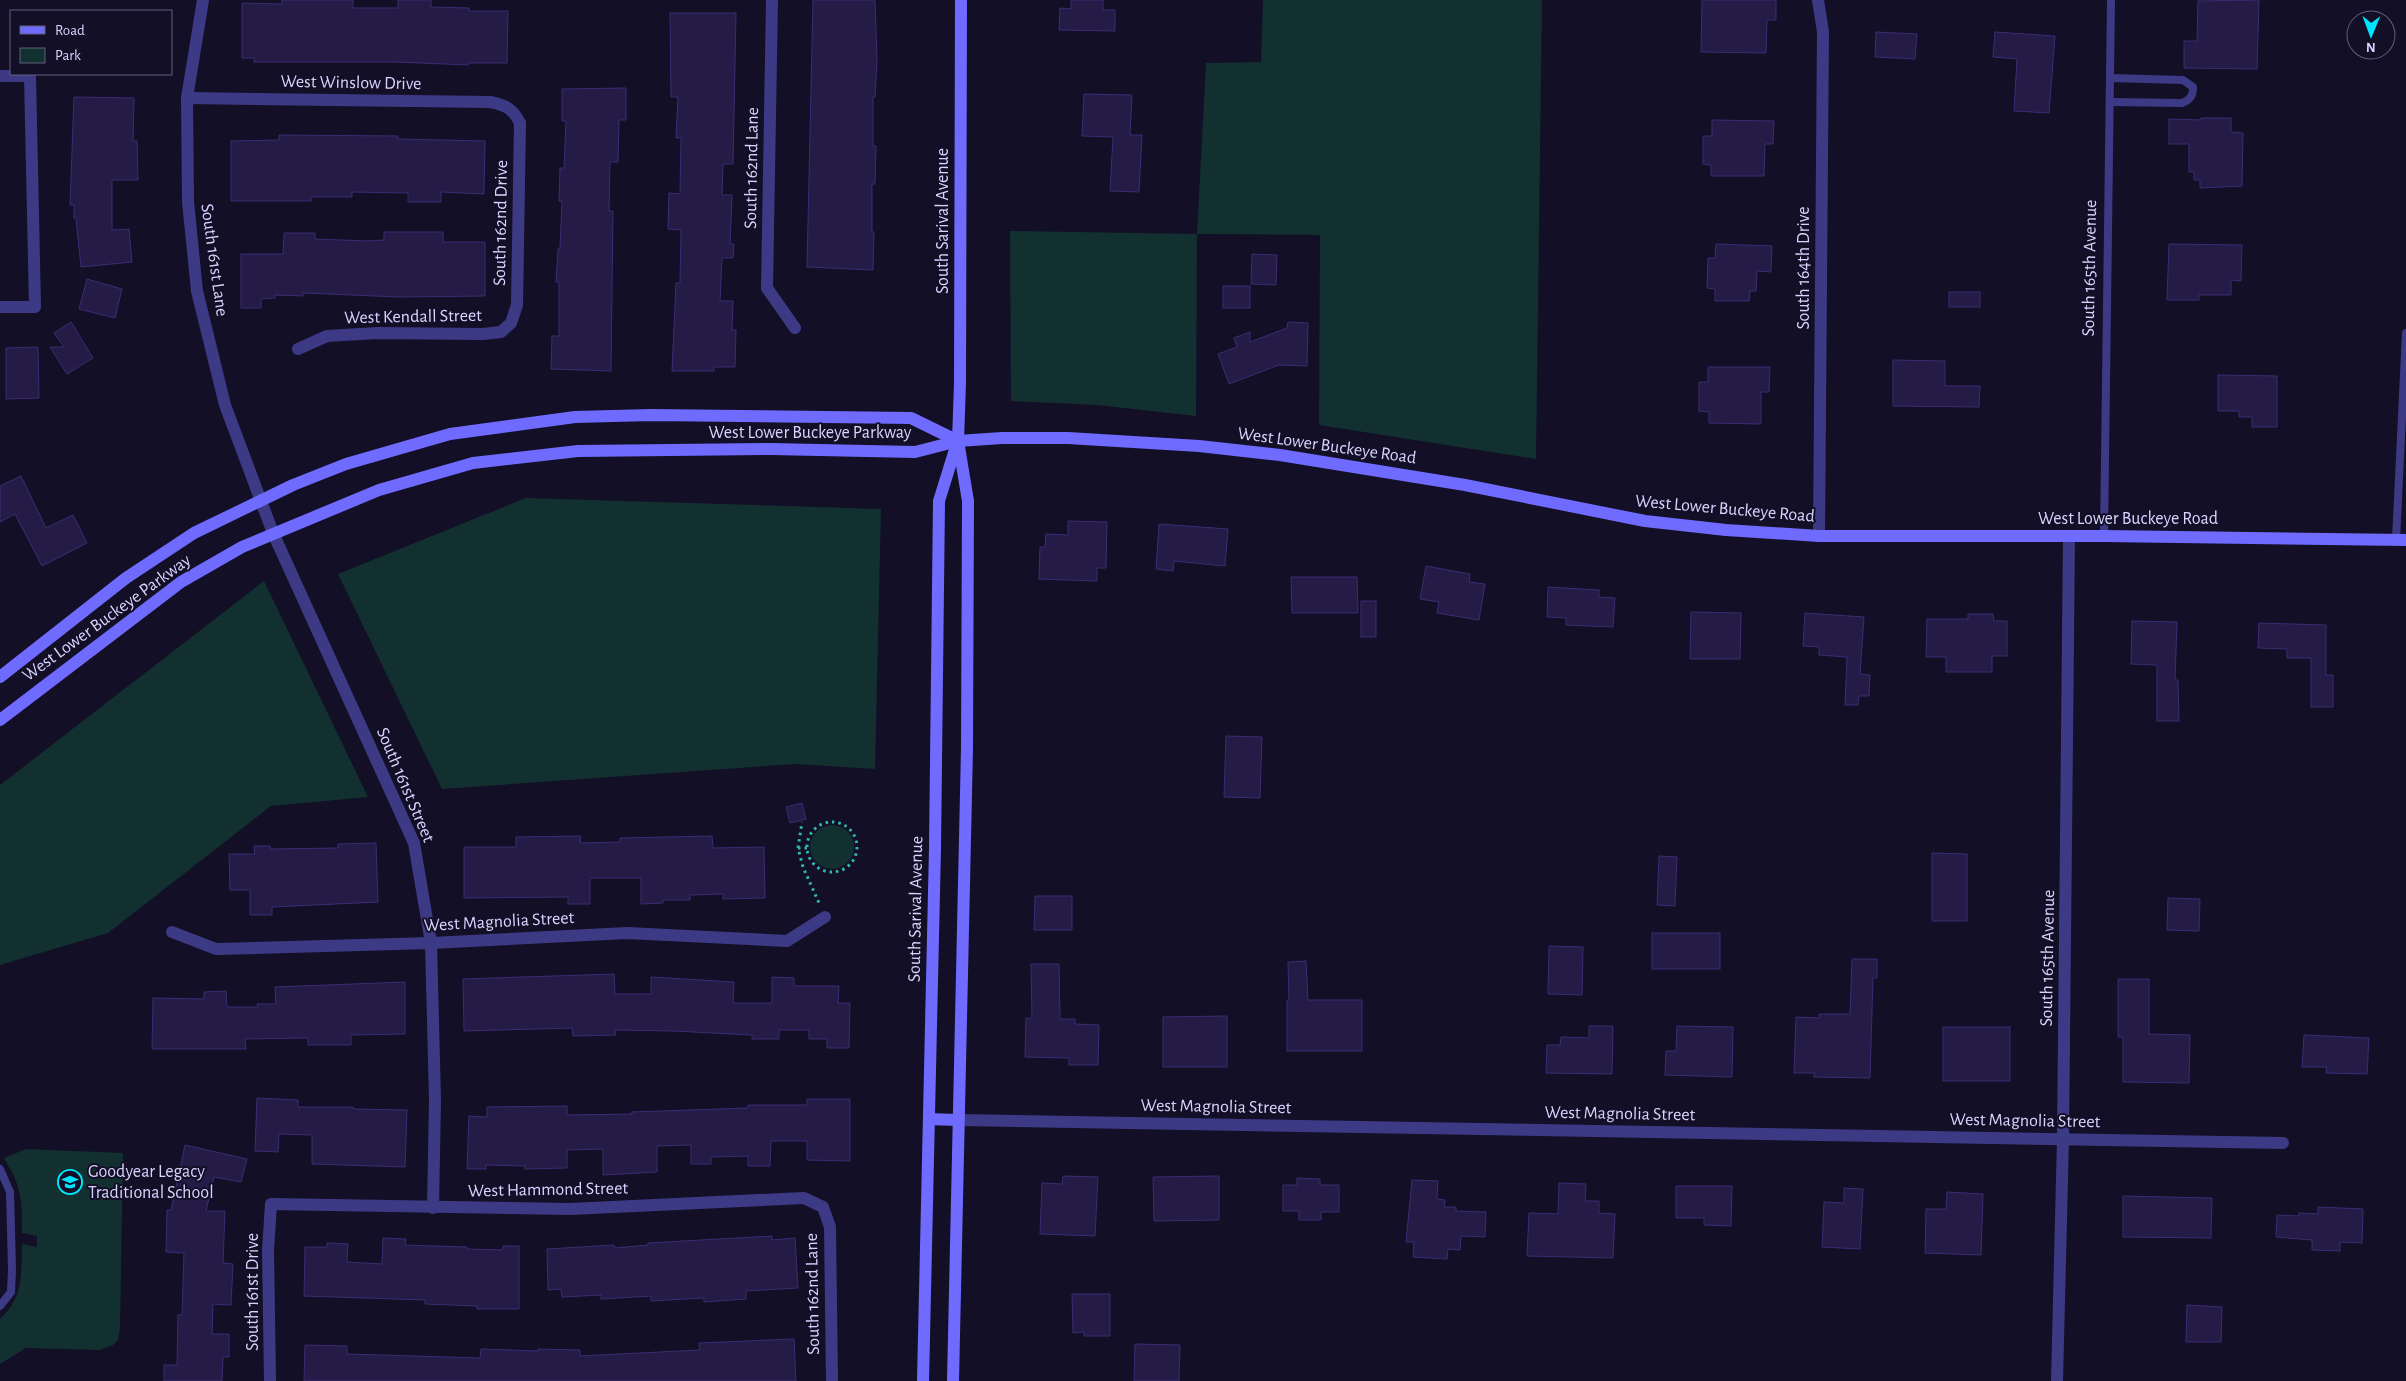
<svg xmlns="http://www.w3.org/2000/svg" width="2406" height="1381" viewBox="0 0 2406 1381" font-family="'Alegreya Sans',sans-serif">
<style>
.green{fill:#12302f}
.building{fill:#241b47;stroke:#3b2d73}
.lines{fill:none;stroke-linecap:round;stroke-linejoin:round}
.path{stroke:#2fb8b0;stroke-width:3;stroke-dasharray:2.5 4;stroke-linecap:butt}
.service{stroke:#3d3a85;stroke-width:8}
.minor{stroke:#3d3a85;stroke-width:12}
.tertiary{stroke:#3d3a85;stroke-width:12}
.secondary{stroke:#6f6bff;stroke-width:12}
.labels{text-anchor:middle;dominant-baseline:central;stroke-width:4;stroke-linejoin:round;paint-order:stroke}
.street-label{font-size:18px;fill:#d9d4ff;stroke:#130f26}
.poi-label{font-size:18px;fill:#d9d4ff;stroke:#130f26;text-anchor:start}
</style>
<rect width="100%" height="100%" fill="#130f26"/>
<!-- green -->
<g class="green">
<path d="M 1263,0 L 1542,0 L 1536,459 L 1319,425 L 1320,235 L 1197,234 L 1196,416 L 1097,405 L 1011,401 L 1010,231 L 1197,234 L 1206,63 L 1261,62 Z"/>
<path d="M 526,498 L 881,509 L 875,769 L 795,764 L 442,789 L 338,574 Z"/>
<path d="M 264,581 L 368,797 L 271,806 L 108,933 L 0,965 L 0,785 Z"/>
<circle cx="832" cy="847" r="22"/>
<path d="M 26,1149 L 123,1153 L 120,1328 L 118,1340 L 113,1345 L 100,1350 L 26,1348 L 0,1364 L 0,1319 C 24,1297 21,1274 22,1244 L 37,1247 L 37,1236 L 22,1233 C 22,1198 22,1188 4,1158 Z"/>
</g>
<!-- building -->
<g class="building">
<path d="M 282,0 L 353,0 L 353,8 L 398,8 L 398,0 L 431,0 L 431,7 L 469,8 L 469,11 L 508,11 L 507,63 L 468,63 L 468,65 L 397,62 L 254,62 L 254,58 L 242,58 L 242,3 L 282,4 Z"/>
<path d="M 813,0 L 875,0 L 877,61 L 875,97 L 873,97 L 873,146 L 876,146 L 875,184 L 872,184 L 872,232 L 874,232 L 873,270 L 807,267 Z"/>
<path d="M 1071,0 L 1103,0 L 1103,10 L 1115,10 L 1115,31 L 1059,30 L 1060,8 L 1071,9 Z"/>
<path d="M 1702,0 L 1776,0 L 1776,20 L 1767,20 L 1766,53 L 1701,52 Z"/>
<path d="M 2259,0 L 2257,69 L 2184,68 L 2184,41 L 2197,41 L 2198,1 Z"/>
<path d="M 670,13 L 736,13 L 733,164 L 723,164 L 722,195 L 732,195 L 730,244 L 734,244 L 733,258 L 722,258 L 720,301 L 733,301 L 732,330 L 736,330 L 735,367 L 714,367 L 714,371 L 672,371 L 676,283 L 680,283 L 681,230 L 668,229 L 669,193 L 680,194 L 681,138 L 676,138 L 678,97 L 671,97 Z"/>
<path d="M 1876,32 L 1917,34 L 1915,59 L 1875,57 Z"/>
<path d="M 1995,32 L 2055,36 L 2049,113 L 2014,111 L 2017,59 L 1993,57 Z"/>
<path d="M 626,88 L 626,120 L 619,120 L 618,162 L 610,162 L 609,211 L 613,211 L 611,371 L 551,369 L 552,336 L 559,336 L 559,282 L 556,282 L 558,249 L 560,249 L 562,201 L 559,201 L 560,168 L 564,168 L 566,121 L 562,121 L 562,89 Z"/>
<path d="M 1084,94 L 1132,95 L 1130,135 L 1142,135 L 1139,192 L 1110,191 L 1113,137 L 1082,136 Z"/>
<path d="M 74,97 L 134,98 L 133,141 L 137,141 L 138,180 L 112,180 L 112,230 L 129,229 L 132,262 L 81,267 L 76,218 L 74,218 L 74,205 L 70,205 Z"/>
<path d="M 2201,118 L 2231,118 L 2231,132 L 2243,133 L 2242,186 L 2200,188 L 2200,180 L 2194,180 L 2194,172 L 2189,172 L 2189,144 L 2169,144 L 2169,119 L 2201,120 Z"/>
<path d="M 1712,120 L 1774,121 L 1773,144 L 1765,144 L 1764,176 L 1711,176 L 1711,165 L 1703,164 L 1703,136 L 1712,136 Z"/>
<path d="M 279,135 L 398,136 L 398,139 L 485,141 L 484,194 L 441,192 L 441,202 L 408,202 L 408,193 L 352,192 L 352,197 L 311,197 L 311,201 L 231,201 L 231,141 L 279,140 Z"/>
<path d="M 384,232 L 443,232 L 443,242 L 485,242 L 485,296 L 399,297 L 303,293 L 303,296 L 275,295 L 275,298 L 261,299 L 261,308 L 241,308 L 241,254 L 283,254 L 284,233 L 315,233 L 315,239 L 367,241 L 384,240 Z"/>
<path d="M 1716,244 L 1772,246 L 1771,272 L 1757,271 L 1756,291 L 1750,291 L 1749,301 L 1715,301 L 1715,289 L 1707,288 L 1708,258 L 1715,258 Z"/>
<path d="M 2169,244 L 2242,245 L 2241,281 L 2231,280 L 2231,295 L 2199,295 L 2199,300 L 2167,300 Z"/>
<path d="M 1252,254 L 1277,255 L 1276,285 L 1251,284 Z"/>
<path d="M 87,279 L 122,289 L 115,318 L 79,309 Z"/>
<rect x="1223" y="286" width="27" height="22"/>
<rect x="1949" y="292" width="31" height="15"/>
<path d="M 71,322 L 93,358 L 67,374 L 50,347 L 64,347 L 54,333 Z"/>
<path d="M 1288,322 L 1308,323 L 1307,366 L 1279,365 L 1229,384 L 1218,354 L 1237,347 L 1234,338 L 1250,332 L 1250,342 L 1287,328 Z"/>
<path d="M 38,347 L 39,398 L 6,399 L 6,348 Z"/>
<path d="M 1893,360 L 1945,361 L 1945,386 L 1980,386 L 1979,407 L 1893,406 Z"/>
<path d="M 1708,367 L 1770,367 L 1769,392 L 1761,392 L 1761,424 L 1709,423 L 1709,412 L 1699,411 L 1699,382 L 1708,382 Z"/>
<path d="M 2218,375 L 2277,376 L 2277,427 L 2252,427 L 2252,417 L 2239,417 L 2239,411 L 2218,411 Z"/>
<path d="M 21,476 L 46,528 L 73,515 L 87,543 L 42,566 L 15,514 L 0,522 L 0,486 Z"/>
<path d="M 1068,521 L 1107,522 L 1106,568 L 1097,568 L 1097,581 L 1039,579 L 1040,547 L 1045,547 L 1046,534 L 1068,535 Z"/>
<path d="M 1159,524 L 1228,529 L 1225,566 L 1174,561 L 1173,571 L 1156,569 Z"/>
<path d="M 1426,566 L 1470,574 L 1469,582 L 1485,584 L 1479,620 L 1437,613 L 1439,602 L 1420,599 Z"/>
<path d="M 1291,577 L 1357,577 L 1358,613 L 1292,613 Z"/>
<path d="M 1548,587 L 1599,590 L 1599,597 L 1615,598 L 1613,627 L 1566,625 L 1566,618 L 1547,617 Z"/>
<rect x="1361" y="601" width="15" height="36"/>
<path d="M 1691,612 L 1741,613 L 1740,659 L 1690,659 Z"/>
<path d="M 1805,613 L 1864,617 L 1860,674 L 1870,675 L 1869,696 L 1859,696 L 1858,705 L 1845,705 L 1847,657 L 1819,655 L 1819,647 L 1803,646 Z"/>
<path d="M 1968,614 L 1993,614 L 1994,621 L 2007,621 L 2007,656 L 1992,656 L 1992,672 L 1946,672 L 1946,657 L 1926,657 L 1927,619 L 1968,619 Z"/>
<path d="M 2132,621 L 2177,622 L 2175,680 L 2178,680 L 2179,721 L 2157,721 L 2157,665 L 2131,664 Z"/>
<path d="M 2259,623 L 2326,625 L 2326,675 L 2333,675 L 2333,707 L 2311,707 L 2311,658 L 2287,658 L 2287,649 L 2258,648 Z"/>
<path d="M 1226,736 L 1262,737 L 1260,798 L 1224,797 Z"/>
<path d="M 802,803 L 806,819 L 790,823 L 786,807 Z"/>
<path d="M 581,836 L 580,843 L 620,842 L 620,838 L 712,836 L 713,848 L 764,847 L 765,898 L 723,899 L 723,894 L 690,895 L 690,900 L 663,900 L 663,903 L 641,904 L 641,878 L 590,878 L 590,904 L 568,904 L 568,897 L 464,898 L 464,847 L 516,847 L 516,837 Z"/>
<path d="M 376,843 L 378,902 L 272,907 L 272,915 L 250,915 L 250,890 L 230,890 L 229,854 L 255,854 L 254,846 L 270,846 L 271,849 L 338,848 L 338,844 Z"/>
<path d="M 1932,853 L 1967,854 L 1967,921 L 1932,921 Z"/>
<path d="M 1659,856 L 1677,857 L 1675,906 L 1657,905 Z"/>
<path d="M 1035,896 L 1072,896 L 1072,930 L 1034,930 Z"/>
<path d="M 2168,898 L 2200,899 L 2199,931 L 2167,930 Z"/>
<rect x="1652" y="933" width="68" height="36"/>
<path d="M 1549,946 L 1583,947 L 1582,995 L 1548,994 Z"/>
<path d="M 1852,959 L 1877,959 L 1877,978 L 1873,978 L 1870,1078 L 1814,1077 L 1814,1073 L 1794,1073 L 1796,1017 L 1819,1018 L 1819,1014 L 1850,1014 Z"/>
<path d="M 1306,961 L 1308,1000 L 1362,1000 L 1362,1051 L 1287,1051 L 1287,1000 L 1289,1000 L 1288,962 Z"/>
<path d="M 1031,964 L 1059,964 L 1060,1019 L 1075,1019 L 1075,1024 L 1099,1025 L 1098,1065 L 1069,1065 L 1069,1058 L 1025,1057 L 1026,1018 L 1032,1018 Z"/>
<path d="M 614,974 L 615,994 L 651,994 L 651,977 L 734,982 L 733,1003 L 772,1003 L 772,977 L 794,978 L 794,986 L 839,986 L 838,1003 L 850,1003 L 849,1048 L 827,1048 L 827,1039 L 809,1039 L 809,1030 L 779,1030 L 779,1039 L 752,1039 L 752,1035 L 673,1031 L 615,1030 L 616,1035 L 573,1036 L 572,1028 L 464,1031 L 463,979 Z"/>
<path d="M 2118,979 L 2149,979 L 2149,1034 L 2190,1035 L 2189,1083 L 2123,1082 L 2123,1037 L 2118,1037 Z"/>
<path d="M 405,982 L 405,1034 L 351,1035 L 351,1045 L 308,1045 L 308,1038 L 245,1039 L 246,1049 L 152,1049 L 153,998 L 204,999 L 204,992 L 226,991 L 227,1007 L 258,1007 L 257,1004 L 276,1004 L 275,987 Z"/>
<path d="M 1227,1016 L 1227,1067 L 1163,1067 L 1163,1017 Z"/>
<path d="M 1589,1026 L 1613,1026 L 1612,1074 L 1546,1073 L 1547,1045 L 1560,1045 L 1561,1037 L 1589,1038 Z"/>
<path d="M 1677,1026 L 1733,1027 L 1732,1077 L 1665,1075 L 1666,1051 L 1676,1051 Z"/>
<rect x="1943" y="1027" width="67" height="54"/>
<path d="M 2304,1035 L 2369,1038 L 2367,1074 L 2326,1073 L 2327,1067 L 2302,1067 Z"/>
<path d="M 257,1098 L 298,1100 L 298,1107 L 353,1107 L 353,1109 L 407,1110 L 405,1167 L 312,1164 L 312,1135 L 279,1134 L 278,1152 L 255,1151 Z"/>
<path d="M 807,1099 L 850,1099 L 850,1161 L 807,1160 L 807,1141 L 771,1141 L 770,1166 L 748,1166 L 748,1156 L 711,1157 L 711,1164 L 691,1164 L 691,1145 L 657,1146 L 657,1172 L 603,1175 L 603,1149 L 567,1150 L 567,1168 L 525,1169 L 525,1166 L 486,1165 L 486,1169 L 467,1169 L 469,1116 L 487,1117 L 487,1107 L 567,1106 L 567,1115 L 632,1114 L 632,1112 L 748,1108 L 748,1105 L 807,1105 Z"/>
<path d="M 185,1145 L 247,1159 L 241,1182 L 214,1177 L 206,1211 L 225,1211 L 223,1263 L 233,1264 L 231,1305 L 213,1304 L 212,1334 L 229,1334 L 229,1357 L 223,1357 L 222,1381 L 164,1381 L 164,1365 L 177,1365 L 178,1315 L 182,1315 L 184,1253 L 166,1252 L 167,1210 L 171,1210 Z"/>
<path d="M 1063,1176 L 1098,1177 L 1095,1236 L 1040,1234 L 1042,1183 L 1062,1184 Z"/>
<path d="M 1219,1176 L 1219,1220 L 1154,1221 L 1153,1177 Z"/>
<path d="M 1297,1178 L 1320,1179 L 1320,1185 L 1339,1185 L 1339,1212 L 1321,1212 L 1321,1220 L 1299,1220 L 1299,1211 L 1283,1211 L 1283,1185 L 1297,1185 Z"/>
<path d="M 1412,1180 L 1438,1181 L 1437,1199 L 1445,1200 L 1444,1207 L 1456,1207 L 1456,1211 L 1486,1212 L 1485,1237 L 1461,1236 L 1460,1250 L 1448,1249 L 1447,1259 L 1413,1257 L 1414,1242 L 1406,1242 Z"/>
<path d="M 1559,1183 L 1586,1184 L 1585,1201 L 1599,1201 L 1599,1213 L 1615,1214 L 1613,1258 L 1527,1256 L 1529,1213 L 1558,1214 Z"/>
<path d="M 1676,1186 L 1732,1186 L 1731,1226 L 1704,1225 L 1704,1218 L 1676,1218 Z"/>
<path d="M 1844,1188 L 1863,1189 L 1860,1249 L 1822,1247 L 1824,1202 L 1844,1203 Z"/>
<path d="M 1947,1192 L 1983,1194 L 1981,1255 L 1925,1253 L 1926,1209 L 1946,1209 Z"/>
<path d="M 2123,1196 L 2212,1198 L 2211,1238 L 2123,1237 Z"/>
<path d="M 2318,1207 L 2363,1209 L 2362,1243 L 2340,1242 L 2340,1251 L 2312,1250 L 2312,1240 L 2276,1237 L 2277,1215 L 2299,1216 L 2299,1213 L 2318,1214 Z"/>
<path d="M 772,1236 L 772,1240 L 795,1238 L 798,1288 L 746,1291 L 746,1299 L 704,1302 L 704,1298 L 651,1301 L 651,1296 L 601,1299 L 601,1295 L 562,1297 L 561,1289 L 548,1290 L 547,1249 L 614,1245 L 615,1248 L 648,1245 L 648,1243 Z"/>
<path d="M 383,1238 L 406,1239 L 405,1245 L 467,1247 L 467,1249 L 502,1250 L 503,1246 L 519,1246 L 519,1309 L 477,1309 L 477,1306 L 425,1304 L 425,1300 L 304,1296 L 305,1247 L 327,1247 L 327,1243 L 348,1244 L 347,1262 L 382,1264 Z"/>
<path d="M 1072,1294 L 1110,1294 L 1110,1336 L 1084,1336 L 1084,1332 L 1073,1333 Z"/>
<path d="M 2187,1305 L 2222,1307 L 2221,1342 L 2186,1342 Z"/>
<path d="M 794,1339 L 796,1381 L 304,1381 L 305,1345 L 347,1346 L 347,1354 L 480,1358 L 481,1349 L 538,1351 L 538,1349 L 580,1350 L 580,1356 L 700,1350 L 699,1343 Z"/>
<path d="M 1135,1344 L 1180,1345 L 1179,1381 L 1134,1381 Z"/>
</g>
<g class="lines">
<!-- path -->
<g class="path">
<circle cx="832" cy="847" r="25"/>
<path d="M 798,848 L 802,822"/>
<path d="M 807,848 L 798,848 L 803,867 L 819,903"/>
</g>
<!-- service -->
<g class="service">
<path d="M 2110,102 L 2182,103 C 2190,100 2193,96 2193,87 L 2183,80 L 2110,78"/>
<path d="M 2104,536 L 2111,0"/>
<path d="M 2396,540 L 2406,333"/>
<path d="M 0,1169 L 10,1192 L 12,1269 L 11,1292 L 0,1306"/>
</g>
<!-- minor -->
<g class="minor">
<path d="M 772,0 L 767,288 L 795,328"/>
<path d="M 1818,0 L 1823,32 L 1819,536"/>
<path d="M 0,76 L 30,76 L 35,307 L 0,307"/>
<path d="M 187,98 L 490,102 C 506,105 513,109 520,123 L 517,305 L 511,323 L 501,332 L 483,334 L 377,333 L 327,336 L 298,349"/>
<path d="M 273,533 L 414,843 L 431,943 L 435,1100 L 433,1208"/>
<path d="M 172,932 L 216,949 L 431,943 L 627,933 L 787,941 L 825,917"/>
<path d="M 957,1120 L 2283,1143"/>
<path d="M 270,1381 L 268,1250 L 271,1204 L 570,1209 L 804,1198 L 823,1207 L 830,1227 L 832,1381"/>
<path d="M 2057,1381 L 2063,1139 L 2069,536"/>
</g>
<!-- tertiary -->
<path class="tertiary" d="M 203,0 L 187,98 L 188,202 L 197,291 L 225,405 L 273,533"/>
<!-- secondary -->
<g class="secondary">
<path d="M 0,677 L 126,578 L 194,533 L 293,485 L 346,464 L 450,434 L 575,417 L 651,415 L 911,418 L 958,441"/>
<path d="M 0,720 L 181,582 L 242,547 L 379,490 L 473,463 L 578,451 L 771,449 L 915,452 L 958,441 L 1002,438 L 1068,438 L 1199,446 L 1280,455 L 1465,485 L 1645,521 L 1726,530 L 1819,536 L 2104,536 L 2406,540"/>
<path d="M 929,1119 L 957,1120"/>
<path d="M 923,1381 L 935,848 L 939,501 L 957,443"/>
<path d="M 953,1381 L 967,748 L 968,501 L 958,441 L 960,383 L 961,0"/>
</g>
</g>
<!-- icons -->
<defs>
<symbol id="school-ring" viewBox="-11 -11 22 22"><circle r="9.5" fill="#130f26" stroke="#00e5ff" stroke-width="1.5"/><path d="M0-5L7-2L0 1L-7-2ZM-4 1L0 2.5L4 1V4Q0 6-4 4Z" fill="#00e5ff"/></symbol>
</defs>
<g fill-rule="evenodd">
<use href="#school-ring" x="56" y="1168" width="28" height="28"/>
</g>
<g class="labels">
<!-- street labels -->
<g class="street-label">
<text transform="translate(351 83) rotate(1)">West Winslow Drive</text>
<text transform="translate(752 168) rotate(-89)">South 162nd Lane</text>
<text transform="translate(943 221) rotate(-90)">South Sarival Avenue</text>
<text transform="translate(501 223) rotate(-89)">South 162nd Drive</text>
<text transform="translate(214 260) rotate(82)">South 161st Lane</text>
<text transform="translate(1804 268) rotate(-90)">South 164th Drive</text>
<text transform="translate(2090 268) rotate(-89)">South 165th Avenue</text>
<text transform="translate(413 317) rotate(-1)">West Kendall Street</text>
<text x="810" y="433">West Lower Buckeye Parkway</text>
<text transform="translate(1327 446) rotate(8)">West Lower Buckeye Road</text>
<text transform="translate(1725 509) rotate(5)">West Lower Buckeye Road</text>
<text x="2128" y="519">West Lower Buckeye Road</text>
<text transform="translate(107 618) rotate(-36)">West Lower Buckeye Parkway</text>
<text transform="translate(405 785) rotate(67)">South 161st Street</text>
<text transform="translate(916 909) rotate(-89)">South Sarival Avenue</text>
<text transform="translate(499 922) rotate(-3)">West Magnolia Street</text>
<text transform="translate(2048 958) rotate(-89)">South 165th Avenue</text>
<text transform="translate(1216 1107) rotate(1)">West Magnolia Street</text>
<text transform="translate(1620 1114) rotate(1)">West Magnolia Street</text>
<text transform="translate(2025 1121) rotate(1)">West Magnolia Street</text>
<text transform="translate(548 1190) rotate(-1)">West Hammond Street</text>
<text transform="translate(253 1292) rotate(-90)">South 161st Drive</text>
<text transform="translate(813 1294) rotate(-91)">South 162nd Lane</text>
</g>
<!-- poi labels -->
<g class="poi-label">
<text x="88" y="1172">Goodyear Legacy<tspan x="88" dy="21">Traditional School</tspan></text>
</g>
</g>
<!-- legend -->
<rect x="10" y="10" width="162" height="65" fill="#130f26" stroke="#625e7d"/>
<rect x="20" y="26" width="25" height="8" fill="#6f6bff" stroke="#625e7d"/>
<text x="55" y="35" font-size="15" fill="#d9d4ff">Road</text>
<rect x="20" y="48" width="25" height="15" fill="#12302f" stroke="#625e7d"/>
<text x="55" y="60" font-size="15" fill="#d9d4ff">Park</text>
<!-- north arrow -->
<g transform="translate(2371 35) rotate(181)"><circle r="24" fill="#130f26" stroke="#625e7d"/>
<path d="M0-4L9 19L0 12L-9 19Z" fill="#00e5ff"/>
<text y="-8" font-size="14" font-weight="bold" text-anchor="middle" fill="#d9d4ff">N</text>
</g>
</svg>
